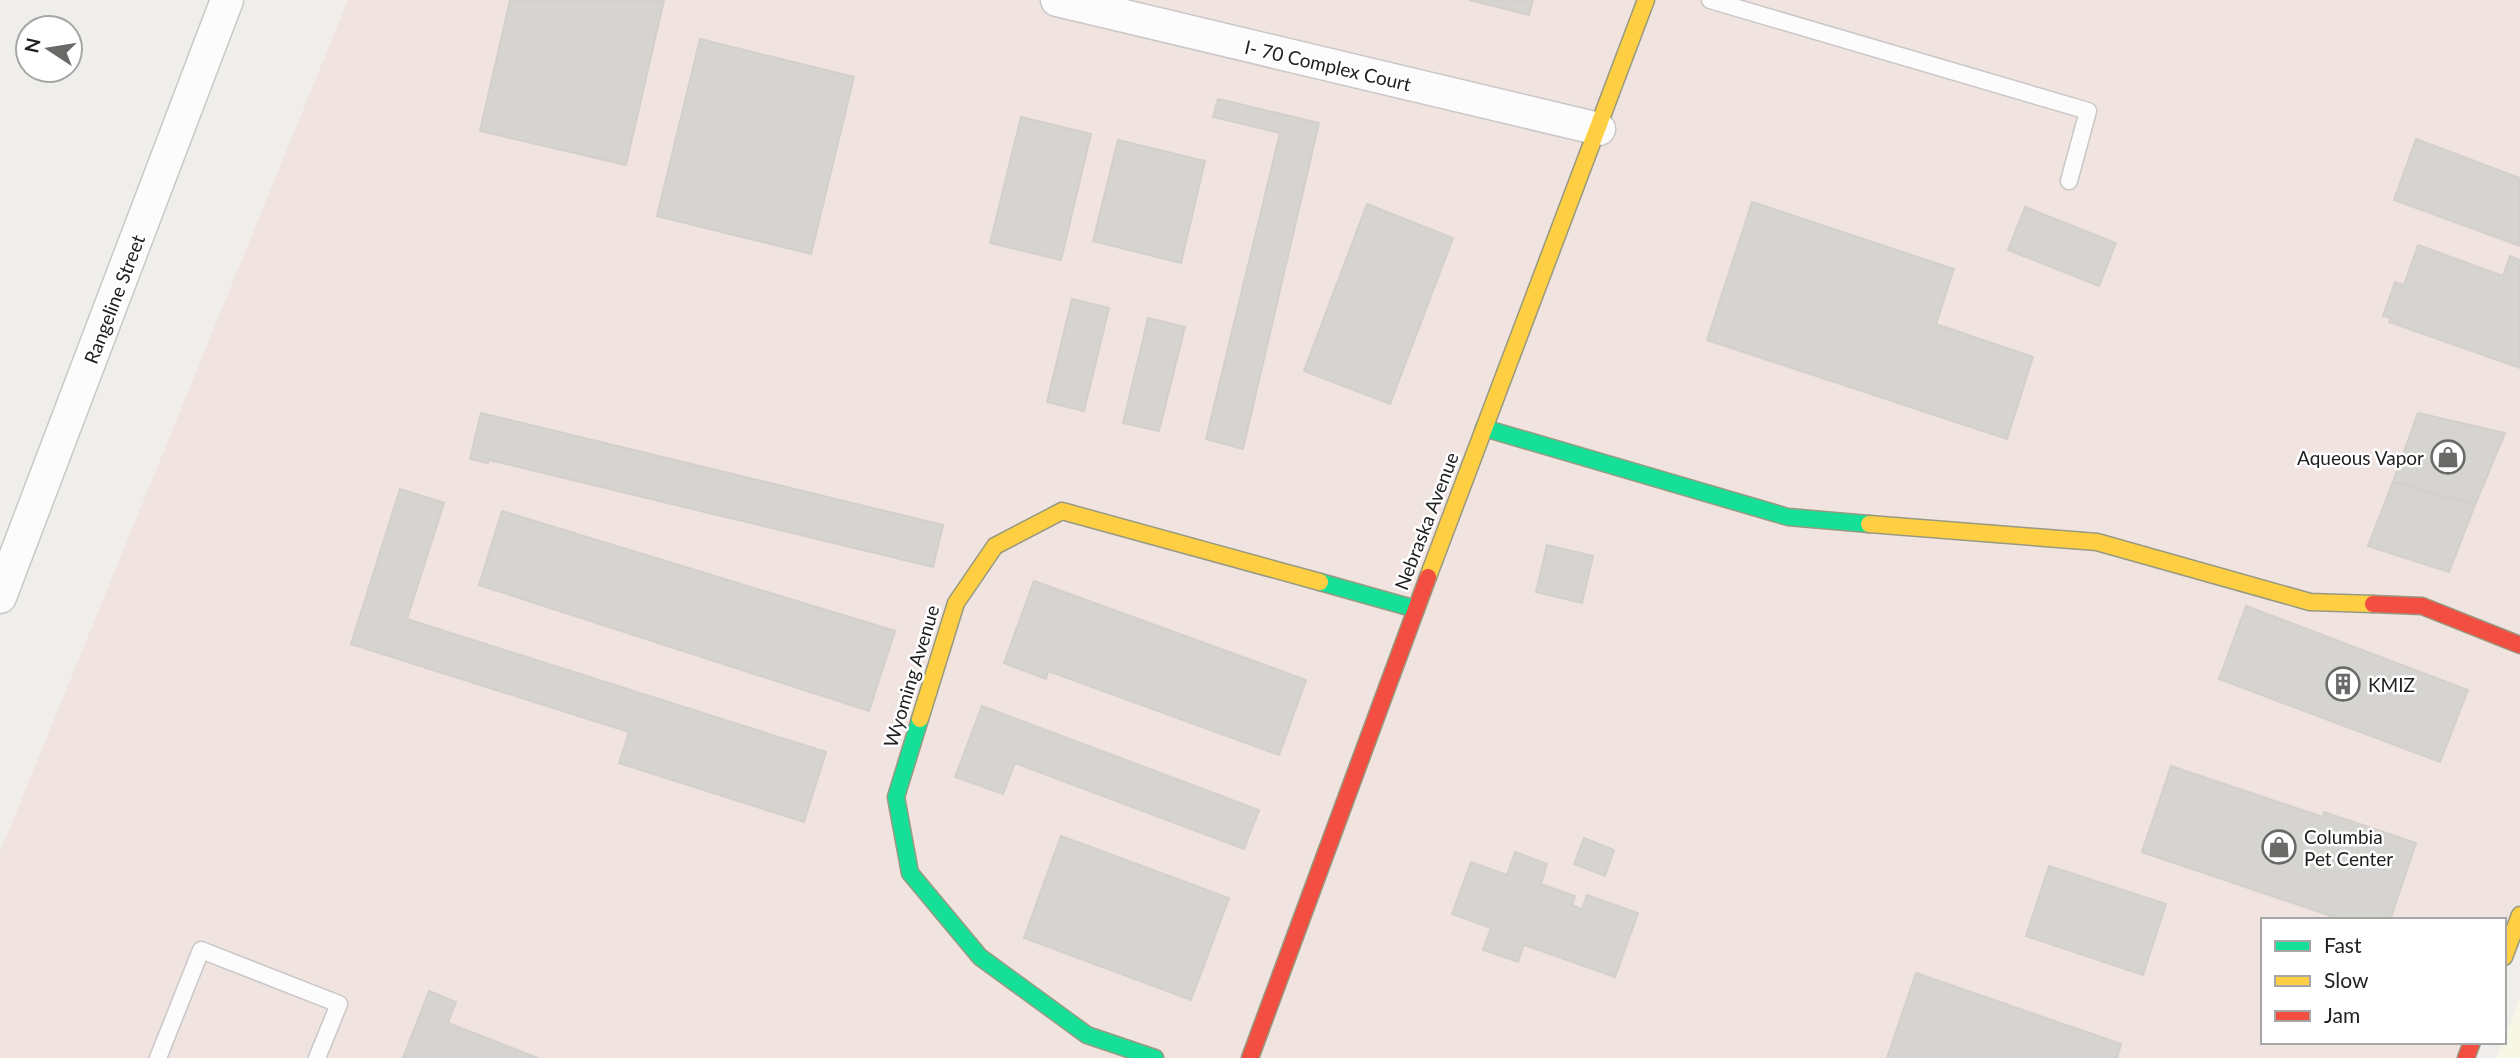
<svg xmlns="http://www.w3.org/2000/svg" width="2520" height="1058" viewBox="0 0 2520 1058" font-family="Lato,sans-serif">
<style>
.commercial{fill:#f1e3e0}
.education{fill:#f7f7e6}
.building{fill:#d6d4d1;stroke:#d3d0cb;stroke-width:2}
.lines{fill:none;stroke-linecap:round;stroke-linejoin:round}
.lane-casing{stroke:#c8c8c6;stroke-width:19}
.street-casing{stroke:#c8c8c6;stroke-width:35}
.fast-casing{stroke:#979a80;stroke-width:19}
.slow-casing{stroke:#979a80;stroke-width:19}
.jam-casing{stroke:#979a80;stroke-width:19}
.lane{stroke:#fdfcfc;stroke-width:16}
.street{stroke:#fdfcfc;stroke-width:32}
.fast{stroke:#16e098;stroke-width:16}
.slow{stroke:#ffcf43;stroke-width:16}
.jam{stroke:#f24e42;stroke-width:16}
.labels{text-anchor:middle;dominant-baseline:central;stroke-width:5;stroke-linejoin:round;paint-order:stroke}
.street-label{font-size:19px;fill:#212121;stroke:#fff}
.poi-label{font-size:19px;fill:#212121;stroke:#fff;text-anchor:start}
</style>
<rect width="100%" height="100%" fill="#f0eeea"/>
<!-- commercial -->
<path class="commercial" d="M 348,0 L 2520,0 L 2520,913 L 2504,920 L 2263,920 L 2263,1042 L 2472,1042 L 2466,1058 L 0,1058 L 0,852 Z"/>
<!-- education -->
<path class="education" d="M 2520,998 L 2520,1058 L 2496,1058 L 2504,1042 Z"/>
<!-- building -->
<g class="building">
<path d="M 510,0 L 664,0 L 626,165 L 480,131 Z"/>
<path d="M 1469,0 L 1533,0 L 1529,15 Z"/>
<path d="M 700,39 L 854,77 L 811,254 L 657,216 Z"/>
<path d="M 1218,99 L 1319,123 L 1243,449 L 1206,439 L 1280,133 L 1213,117 Z"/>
<path d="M 1021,117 L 1091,134 L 1061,260 L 990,243 Z"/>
<path d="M 2416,139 L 2520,178 L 2520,246 L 2394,200 Z"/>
<path d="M 1118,140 L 1205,161 L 1181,263 L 1093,241 Z"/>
<path d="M 1752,202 L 1954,269 L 1936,324 L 2033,357 L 2007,439 L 1707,340 Z"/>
<path d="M 1367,204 L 1453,238 L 1390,404 L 1304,371 Z"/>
<path d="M 2025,207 L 2116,243 L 2099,286 L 2008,250 Z"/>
<path d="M 2418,245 L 2503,276 L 2510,256 L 2520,260 L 2520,368 L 2389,322 L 2391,318 L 2383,316 L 2395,282 L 2404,285 Z"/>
<path d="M 1072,299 L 1109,308 L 1084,411 L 1047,402 Z"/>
<path d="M 1148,318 L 1185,327 L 1159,431 L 1123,423 Z"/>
<path d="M 481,413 L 943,525 L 933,567 L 489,460 L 488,463 L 470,459 Z"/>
<path d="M 2418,413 L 2505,433 L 2475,505 L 2393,482 Z"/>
<path d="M 2393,482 L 2475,505 L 2449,572 L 2368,546 Z"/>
<path d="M 400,489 L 444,503 L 407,619 L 826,752 L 804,822 L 619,763 L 629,732 L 351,644 Z"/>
<path d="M 502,511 L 895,631 L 869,711 L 479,585 Z"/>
<path d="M 1547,545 L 1593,556 L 1582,603 L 1536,592 Z"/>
<path d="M 1034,581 L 1306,680 L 1279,755 L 1048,671 L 1046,679 L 1004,663 Z"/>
<path d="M 2246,606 L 2468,690 L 2440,762 L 2219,679 Z"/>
<path d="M 982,706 L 1259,810 L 1244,849 L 1015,763 L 1003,794 L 955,777 Z"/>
<path d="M 2171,766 L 2323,817 L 2324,812 L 2416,843 L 2390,920 L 2343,920 L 2142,852 Z"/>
<path d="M 1061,836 L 1229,898 L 1191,1000 L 1024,938 Z"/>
<path d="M 1584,838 L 1614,850 L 1605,876 L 1574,864 Z"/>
<path d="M 1515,852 L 1547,864 L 1541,884 L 1575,896 L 1572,905 L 1582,909 L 1587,895 L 1638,913 L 1615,977 L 1524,945 L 1518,962 L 1483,950 L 1491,928 L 1452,914 L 1471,862 L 1507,875 Z"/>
<path d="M 2049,866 L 2166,904 L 2143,975 L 2026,936 Z"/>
<path d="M 1916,973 L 2121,1044 L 2117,1058 L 1887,1058 Z"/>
<path d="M 429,991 L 456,1002 L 448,1023 L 538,1058 L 403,1058 Z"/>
</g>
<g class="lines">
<defs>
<g id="lane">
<path d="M 1710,0 L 2088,111 L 2069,181"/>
<path d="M 158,1058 L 201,950 L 339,1004 L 317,1058"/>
</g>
<g id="street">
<path d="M 1057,0 L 1599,129"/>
<path d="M 0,597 L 227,0"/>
</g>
<g id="fast">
<path d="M 1484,428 L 1788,517 L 1869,524"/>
<path d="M 1320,582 L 1416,609"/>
<path d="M 920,719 L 896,797 L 910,873 L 980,957 L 1087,1035 L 1155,1058"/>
</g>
<g id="slow">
<path d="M 1869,524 L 2097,542 L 2310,602 L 2373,604"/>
<path d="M 1428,577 L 1646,0"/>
<path d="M 920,719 L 956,603 L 995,546 L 1062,511 L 1320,582"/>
<path d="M 2504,957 L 2520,915"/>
</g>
<g id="jam">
<path d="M 2373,604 L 2422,606 L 2520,645"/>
<path d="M 1250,1058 L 1428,577"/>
<path d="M 2466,1058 L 2472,1042"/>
</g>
</defs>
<!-- lane casing -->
<use href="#lane" class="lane-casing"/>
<!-- street casing -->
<use href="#street" class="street-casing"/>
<!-- fast casing -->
<use href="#fast" class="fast-casing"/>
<!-- slow casing -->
<use href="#slow" class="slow-casing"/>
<!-- jam casing -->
<use href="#jam" class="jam-casing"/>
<!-- lane -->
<use href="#lane" class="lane"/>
<!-- street -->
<use href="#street" class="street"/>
<!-- fast -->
<use href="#fast" class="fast"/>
<!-- slow -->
<use href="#slow" class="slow"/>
<!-- jam -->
<use href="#jam" class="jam"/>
</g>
<!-- icons -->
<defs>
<symbol id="shop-ring" viewBox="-11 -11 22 22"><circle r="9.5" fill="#fff" stroke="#696967" stroke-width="1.5"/><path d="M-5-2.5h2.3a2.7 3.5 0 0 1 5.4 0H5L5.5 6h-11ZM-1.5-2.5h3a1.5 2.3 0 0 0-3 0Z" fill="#696967"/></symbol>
<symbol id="building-ring" viewBox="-11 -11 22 22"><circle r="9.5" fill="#fff" stroke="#696967" stroke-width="1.5"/><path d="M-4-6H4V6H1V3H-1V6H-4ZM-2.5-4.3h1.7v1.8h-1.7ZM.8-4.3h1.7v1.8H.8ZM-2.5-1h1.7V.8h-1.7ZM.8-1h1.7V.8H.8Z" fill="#696967"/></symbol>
</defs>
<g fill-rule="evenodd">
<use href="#shop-ring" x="2429" y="438" width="38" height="38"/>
<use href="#building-ring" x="2324" y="665" width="38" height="38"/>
<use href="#shop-ring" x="2260" y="828" width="38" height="38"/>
</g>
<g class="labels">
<!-- street labels -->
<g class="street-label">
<text transform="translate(1328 65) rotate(13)">I- 70 Complex Court</text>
<text transform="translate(114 299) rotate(-69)">Rangeline Street</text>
<text transform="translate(1426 521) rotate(-69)">Nebraska Avenue</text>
<text transform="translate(911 676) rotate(-73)">Wyoming Avenue</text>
</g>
<!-- poi labels -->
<g class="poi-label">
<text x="2424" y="457" text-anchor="end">Aqueous Vapor</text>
<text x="2368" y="684">KMIZ</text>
<text x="2304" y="836">Columbia<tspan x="2304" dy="22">Pet Center</tspan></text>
</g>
</g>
<!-- legend -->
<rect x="2261" y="918" width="245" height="126" fill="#ffffff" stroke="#a6a6a6" stroke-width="2"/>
<rect x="2275" y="941" width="35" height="10" fill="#16e098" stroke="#a6a6a6" stroke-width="2"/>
<text x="2324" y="953" font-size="21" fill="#212121">Fast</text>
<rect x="2275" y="976" width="35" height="10" fill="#ffcf43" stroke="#a6a6a6" stroke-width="2"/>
<text x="2324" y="988" font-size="21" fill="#212121">Slow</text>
<rect x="2275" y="1011" width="35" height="10" fill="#f24e42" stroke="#a6a6a6" stroke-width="2"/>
<text x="2324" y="1023" font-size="21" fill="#212121">Jam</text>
<!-- north arrow -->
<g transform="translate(49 49) rotate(282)"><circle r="33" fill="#ffffff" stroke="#a6a6a6" stroke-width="2"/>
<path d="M0-5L12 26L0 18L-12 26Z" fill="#696967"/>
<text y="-10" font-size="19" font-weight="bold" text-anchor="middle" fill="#212121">N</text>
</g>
</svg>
